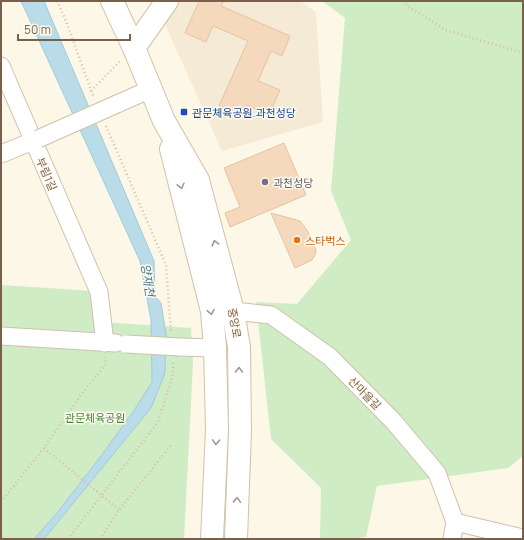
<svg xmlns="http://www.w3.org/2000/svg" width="524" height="540" viewBox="0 0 524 540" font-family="Manrope,'Noto Sans KR',sans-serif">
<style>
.residential{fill:#f5ead5}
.green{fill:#d0ecc4}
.water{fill:#badce8;stroke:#a0cbdb}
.building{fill:#f4d9bd;stroke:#e8c29d}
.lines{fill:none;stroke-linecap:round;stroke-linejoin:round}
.street-casing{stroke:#d0c0ac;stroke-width:19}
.secondary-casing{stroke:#d3c1a9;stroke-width:24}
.path{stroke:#dabda0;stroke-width:2.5;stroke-dasharray:1 3;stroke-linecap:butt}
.street{stroke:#fff;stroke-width:17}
.secondary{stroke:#fff;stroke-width:22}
.street-bridge-casing{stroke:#d0c0ac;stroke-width:19;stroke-linecap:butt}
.street-bridge{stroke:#fff;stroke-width:17}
.oneway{stroke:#a89889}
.transit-dot{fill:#1a4fb4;stroke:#fffaef;stroke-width:1.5}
.worship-dot{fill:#6b7280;stroke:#fffaef;stroke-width:1.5}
.food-dot{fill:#e8710a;stroke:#fffaef;stroke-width:1.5}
.labels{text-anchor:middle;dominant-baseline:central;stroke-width:3;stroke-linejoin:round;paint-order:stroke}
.transit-label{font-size:11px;fill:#164399;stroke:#fffaef;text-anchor:start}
.street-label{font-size:11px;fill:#79604a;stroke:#fffaef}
.worship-label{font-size:11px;fill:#5b616d;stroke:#fffaef;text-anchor:start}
.food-label{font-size:11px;fill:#c56008;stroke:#fffaef;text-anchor:start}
.park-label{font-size:11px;fill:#4c7f41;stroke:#fffaef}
.water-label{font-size:12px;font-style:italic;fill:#42788d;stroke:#fffaef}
</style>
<rect width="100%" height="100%" fill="#fdf7e7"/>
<!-- residential -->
<path class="residential" d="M 178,1 L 300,1 L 316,12 L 323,122 L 222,151 L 164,22 Z"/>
<!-- green -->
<g class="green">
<path d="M 322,1 L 523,1 L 523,456 L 508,468 L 377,486 L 366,537 L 351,539 L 320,539 L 321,488 L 271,439 L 256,302 L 297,304 L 351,240 L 331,191 L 345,18 Z"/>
<path d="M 1,285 L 94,291 L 101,322 L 191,328 L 193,363 L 184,539 L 1,539 Z"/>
</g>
<!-- water -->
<path class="water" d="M 21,1 L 44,1 L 154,261 L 155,296 L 161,303 L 166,334 L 165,373 L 151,408 L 44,539 L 34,539 L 57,513 L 98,460 L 133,412 L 152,382 L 151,320 L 140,261 Z"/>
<!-- building -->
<g class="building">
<path d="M 199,1 L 224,1 L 221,6 L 290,36 L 282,56 L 271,51 L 258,81 L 280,90 L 269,115 L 247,105 L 242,116 L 219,106 L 248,41 L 213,26 L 206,42 L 185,33 Z"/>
<path d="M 284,143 L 306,195 L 230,227 L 225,213 L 240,207 L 224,168 Z"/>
<path d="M 271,213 L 300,221 L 307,230 L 316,250 L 315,255 L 312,260 L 295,268 Z"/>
</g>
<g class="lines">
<defs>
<g id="street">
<path d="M 1,66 L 99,292 L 105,343"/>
<path d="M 117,104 L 151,89"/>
<path d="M 1,154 L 38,139"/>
<path d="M 233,311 L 271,315 L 330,357 L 394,422 L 437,473 L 455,522 L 452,539"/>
<path d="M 1,336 L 116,343"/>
<path d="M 180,347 L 215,348"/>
<path d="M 455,522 L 523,538"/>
</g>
<g id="secondary">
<path d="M 112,1 L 134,48 L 164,121 L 198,180 L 233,311 L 239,347 L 240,431 L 236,539"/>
<path d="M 134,48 L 167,1"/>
<path d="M 171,149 L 212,311 L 215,348 L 217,429 L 212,539"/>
</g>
</defs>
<!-- street casing -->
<use href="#street" class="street-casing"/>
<!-- secondary casing -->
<use href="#secondary" class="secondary-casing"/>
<!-- path -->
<g class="path">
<path d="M 57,1 L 66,21 L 94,98"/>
<path d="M 403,1 L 407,6 L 446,30 L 523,53"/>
<path d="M 91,91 L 120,61"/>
<path d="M 106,126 L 166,265 L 171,331"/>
<path d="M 44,448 L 119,510"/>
<path d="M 1,502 L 44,448 L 83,392 L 106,364 L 105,357"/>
<path d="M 68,539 L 158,422 L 173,374 L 173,361"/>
<path d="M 100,539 L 119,510 L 172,444"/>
</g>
<!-- street -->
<use href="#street" class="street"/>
<!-- secondary -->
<use href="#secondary" class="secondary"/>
<defs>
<g id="street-bridge">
<path d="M 38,139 L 117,104"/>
<path d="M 126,344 L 180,347"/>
</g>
</defs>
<!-- street-bridge casing -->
<use href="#street-bridge" class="street-bridge-casing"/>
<!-- street-bridge -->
<use href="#street-bridge" class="street-bridge"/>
</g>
<!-- one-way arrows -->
<defs><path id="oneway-chevron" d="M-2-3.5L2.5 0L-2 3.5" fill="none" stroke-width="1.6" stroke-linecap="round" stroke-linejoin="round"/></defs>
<g class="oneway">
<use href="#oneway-chevron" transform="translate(181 186) rotate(76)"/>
<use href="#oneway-chevron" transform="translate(215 243) rotate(-105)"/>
<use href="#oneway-chevron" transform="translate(211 312) rotate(81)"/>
<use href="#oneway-chevron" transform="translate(239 370) rotate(-91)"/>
<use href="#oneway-chevron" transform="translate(216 442) rotate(92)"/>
<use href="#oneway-chevron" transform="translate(237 500) rotate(-88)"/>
</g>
<!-- markers -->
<rect class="transit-dot" x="180" y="108" width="8" height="8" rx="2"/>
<circle class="worship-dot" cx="265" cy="182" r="4"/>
<circle class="food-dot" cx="297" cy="240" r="4"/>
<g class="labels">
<!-- transit labels -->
<g class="transit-label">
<text x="192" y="112">관문체육공원.과천성당</text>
</g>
<!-- street labels -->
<g class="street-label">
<text transform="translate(47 174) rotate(67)">부림1길</text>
<text transform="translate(235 323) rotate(80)">중앙로</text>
<text transform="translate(365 393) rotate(45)">산마을길</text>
</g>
<!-- worship labels -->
<g class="worship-label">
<text x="273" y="182">과천성당</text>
</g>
<!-- food labels -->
<g class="food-label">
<text x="305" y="240">스타벅스</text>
</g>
<!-- park labels -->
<g class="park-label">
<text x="95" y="417">관문체육공원</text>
</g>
<!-- water labels -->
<g class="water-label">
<text transform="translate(148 280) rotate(81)">양재천</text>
</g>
</g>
<!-- border -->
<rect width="524" height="540" fill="none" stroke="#79604a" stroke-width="4"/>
<!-- scale -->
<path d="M18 34v6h112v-6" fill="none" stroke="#79604a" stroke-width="2"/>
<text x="24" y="34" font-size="12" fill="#79604a" stroke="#fffaef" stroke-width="3" paint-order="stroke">50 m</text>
</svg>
